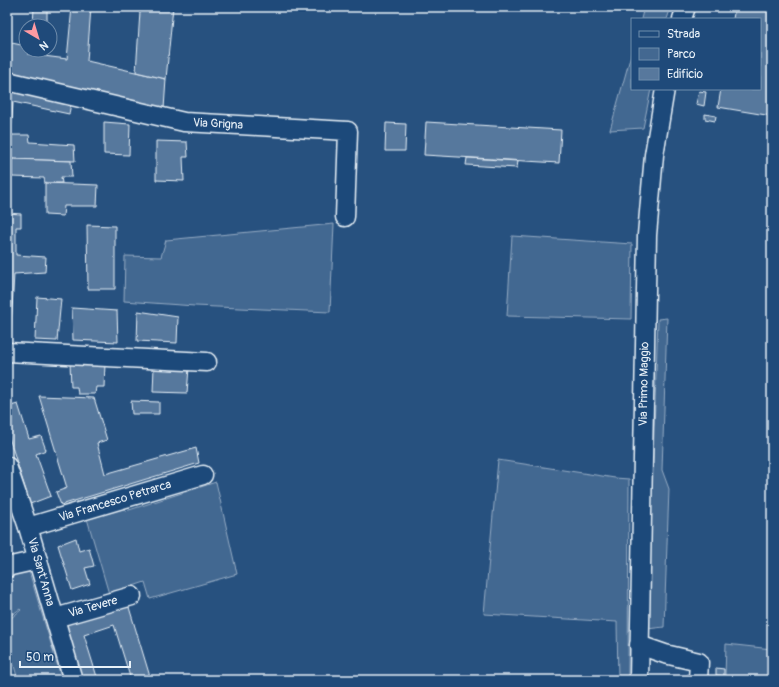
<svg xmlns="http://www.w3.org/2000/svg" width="779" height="687" viewBox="0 0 779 687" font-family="Pangolin,sans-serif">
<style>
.green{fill:#436891;stroke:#96acc4}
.building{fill:#57789d;stroke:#e8f1f8}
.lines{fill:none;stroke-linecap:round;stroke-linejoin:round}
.minor-casing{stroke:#e8f1f8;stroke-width:21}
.minor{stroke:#1f4a7a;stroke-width:18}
.labels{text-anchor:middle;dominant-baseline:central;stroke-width:3.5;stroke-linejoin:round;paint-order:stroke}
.street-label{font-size:12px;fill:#e8f1f8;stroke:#1f4a7a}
</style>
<rect width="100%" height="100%" fill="#27517f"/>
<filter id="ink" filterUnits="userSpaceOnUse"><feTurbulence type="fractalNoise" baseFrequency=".025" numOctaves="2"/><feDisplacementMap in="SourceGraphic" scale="8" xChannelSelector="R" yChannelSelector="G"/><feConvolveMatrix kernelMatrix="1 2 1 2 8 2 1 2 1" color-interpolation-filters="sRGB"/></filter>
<g filter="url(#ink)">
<!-- green -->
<g class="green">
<path d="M 644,7 L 671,7 L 667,19 L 641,19 Z"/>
<path d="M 632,51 L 632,89 L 651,89 L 643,128 L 610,130 Z"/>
<path d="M 334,224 L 330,312 L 195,306 L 124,301 L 125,256 L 161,257 L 166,240 Z"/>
<path d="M 512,236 L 632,244 L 631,319 L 507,316 Z"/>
<path d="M 667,318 L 662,470 L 669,489 L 664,627 L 647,629 L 658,319 Z"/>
<path d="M 498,460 L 615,478 L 629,479 L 628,680 L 618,680 L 617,622 L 484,614 Z"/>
<path d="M 216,482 L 237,574 L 150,599 L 145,582 L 109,594 L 86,515 L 124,505 L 126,511 Z"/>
<path d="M 28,568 L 62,680 L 18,680 L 7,641 L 7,619 L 11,618 L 21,610 L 20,609 L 7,618 L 7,577 Z"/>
<path d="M 726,644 L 772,649 L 772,680 L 770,680 L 770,677 L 725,678 Z"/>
</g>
<!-- building -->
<g class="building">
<path d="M 34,7 L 47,7 L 47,26 L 33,26 Z"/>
<path d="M 72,7 L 91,7 L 87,61 L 166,79 L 164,109 L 7,71 L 7,42 L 26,46 L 28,54 L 67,59 Z"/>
<path d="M 113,7 L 173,7 L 166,79 L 136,72 L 140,12 Z"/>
<path d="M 735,7 L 772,7 L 772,116 L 718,107 L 721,89 L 760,89 L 760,19 L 733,19 Z"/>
<path d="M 7,86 L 72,98 L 69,114 L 13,102 L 11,135 L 29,135 L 30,142 L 74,145 L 75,161 L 7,159 Z"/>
<path d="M 699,91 L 706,92 L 704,106 L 696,104 Z"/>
<path d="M 705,114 L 716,116 L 715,121 L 705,119 Z"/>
<path d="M 104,122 L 130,124 L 129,155 L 104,154 Z"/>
<path d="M 426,122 L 561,130 L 559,163 L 424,155 Z"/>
<path d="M 386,123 L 406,124 L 405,151 L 385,151 Z"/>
<path d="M 156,141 L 187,142 L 188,157 L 183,157 L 184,181 L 156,180 Z"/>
<path d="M 467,158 L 518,161 L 517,168 L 466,165 Z"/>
<path d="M 12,159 L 71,161 L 72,177 L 61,177 L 62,183 L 45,183 L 44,178 L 12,177 Z"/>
<path d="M 45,183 L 98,185 L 97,206 L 64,206 L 63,216 L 45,215 Z"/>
<path d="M 7,213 L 21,214 L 21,227 L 16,227 L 16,255 L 46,257 L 45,272 L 14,274 L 10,343 L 7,343 Z"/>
<path d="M 87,225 L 115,226 L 115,289 L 88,289 Z"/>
<path d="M 37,297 L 61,299 L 57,341 L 35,340 Z"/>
<path d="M 72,308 L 117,311 L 118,342 L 73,340 Z"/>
<path d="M 138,311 L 178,317 L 177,343 L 137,341 Z"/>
<path d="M 70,362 L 105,364 L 104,387 L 96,387 L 95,394 L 78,394 L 77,387 L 71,387 Z"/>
<path d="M 154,367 L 189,368 L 187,393 L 153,392 Z"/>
<path d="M 39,396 L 94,398 L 107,440 L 97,443 L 105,474 L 196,448 L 199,463 L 61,505 L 56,492 L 67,488 Z"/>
<path d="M 131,401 L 159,402 L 159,414 L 132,414 Z"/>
<path d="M 18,404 L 29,439 L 41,436 L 46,450 L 36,454 L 51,496 L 30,504 L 7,431 L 7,407 Z"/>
<path d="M 76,538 L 79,551 L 89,548 L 94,566 L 85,568 L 90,584 L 72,590 L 58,545 Z"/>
<path d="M 128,604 L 151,680 L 131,680 L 114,625 L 84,635 L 98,680 L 79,680 L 62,625 Z"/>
<path d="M 716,668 L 724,669 L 724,676 L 716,675 Z"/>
</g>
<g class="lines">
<defs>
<g id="minor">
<path d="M 682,19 L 686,7"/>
<path d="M 7,81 L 184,122 L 348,131 L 345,217"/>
<path d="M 7,352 L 207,362"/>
<path d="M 7,466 L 28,527 L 73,680"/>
<path d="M 28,527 L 203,475"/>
<path d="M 7,568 L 11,566 L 38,560"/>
<path d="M 55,618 L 132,596"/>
<path d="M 639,645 L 665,654 L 699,662 L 698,680"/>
<path d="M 639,680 L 647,235 L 654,155 L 665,89"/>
</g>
</defs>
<!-- minor casing -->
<use href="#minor" class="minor-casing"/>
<!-- minor -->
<use href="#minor" class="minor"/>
</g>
</g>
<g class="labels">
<!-- street labels -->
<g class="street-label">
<text transform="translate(218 124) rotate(3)">Via Grigna</text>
<text transform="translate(644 384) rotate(-89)">Via Primo Maggio</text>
<text transform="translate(115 501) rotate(-17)">Via Francesco Petrarca</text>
<text transform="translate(41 572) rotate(74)">Via Sant'Anna</text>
<text transform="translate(93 607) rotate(-16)">Via Tevere</text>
</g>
</g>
<!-- margin -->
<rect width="779" height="687" fill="none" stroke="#1f4a7a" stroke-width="24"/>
<rect x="12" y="12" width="755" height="663" fill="none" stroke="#e8f1f8" stroke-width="1.5" filter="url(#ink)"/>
<!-- legend -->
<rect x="631" y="18" width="130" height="72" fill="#1f4a7a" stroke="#6f8dac"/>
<rect x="639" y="31" width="20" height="6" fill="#1f4a7a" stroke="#6f8dac"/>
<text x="667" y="38" font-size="12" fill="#e8f1f8">Strada</text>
<rect x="639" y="48" width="20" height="12" fill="#436891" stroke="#6f8dac"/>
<text x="667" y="58" font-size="12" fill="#e8f1f8">Parco</text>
<rect x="639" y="68" width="20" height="12" fill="#57789d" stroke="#6f8dac"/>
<text x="667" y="78" font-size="12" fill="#e8f1f8">Edificio</text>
<!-- north arrow -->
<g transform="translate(38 38) rotate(142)"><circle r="19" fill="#1f4a7a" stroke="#6f8dac"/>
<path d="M0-3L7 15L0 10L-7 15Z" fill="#ff9aa2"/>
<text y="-6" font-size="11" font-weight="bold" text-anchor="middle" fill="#e8f1f8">N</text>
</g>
<!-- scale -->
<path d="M20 661v6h110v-6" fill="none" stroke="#e8f1f8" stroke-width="2"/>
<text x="26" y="661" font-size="12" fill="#e8f1f8" stroke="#1f4a7a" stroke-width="3" paint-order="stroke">50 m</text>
</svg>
